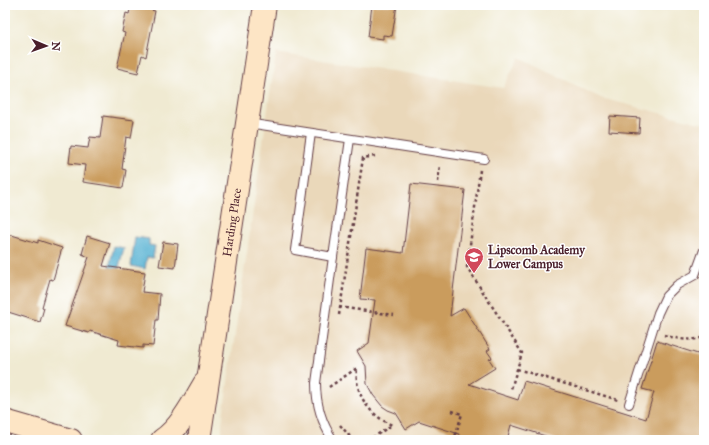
<svg xmlns="http://www.w3.org/2000/svg" width="709" height="445" viewBox="0 0 709 445" font-family="'IM FELL Great Primer',serif">
<style>
.built{fill:#ead8ba}
.water{fill:#54b1d2;stroke:#4f687e}
.building{fill:#ca9c5d}
.lines{fill:none;stroke-linecap:round;stroke-linejoin:round}
.service-casing{stroke:#633d44;stroke-width:10}
.secondary-casing{stroke:#633d44;stroke-width:24}
.path{stroke:#633d44;stroke-width:2.5;stroke-dasharray:3 3;stroke-linecap:butt}
.service{stroke:#fff;stroke-width:8}
.secondary{stroke:#fde5c5;stroke-width:22}
.labels{text-anchor:middle;dominant-baseline:central;stroke-width:3;stroke-linejoin:round;paint-order:stroke}
.street-label{font-size:12px;fill:#4a1f2b;stroke:#fff}
.poi-label{font-size:12px;font-weight:bold;fill:#4a1f2b;stroke:#fff;text-anchor:start}
</style>
<rect width="100%" height="100%" fill="#fff"/>
<filter id="ink" filterUnits="userSpaceOnUse"><feTurbulence type="fractalNoise" baseFrequency=".025" numOctaves="2"/><feDisplacementMap in="SourceGraphic" scale="8" xChannelSelector="R" yChannelSelector="G"/><feConvolveMatrix kernelMatrix="1 2 1 2 8 2 1 2 1" color-interpolation-filters="sRGB"/></filter>
<filter id="wash" filterUnits="userSpaceOnUse"><feTurbulence type="fractalNoise" baseFrequency=".012" numOctaves="4" result="noise"/><feDisplacementMap in="SourceGraphic" scale="16" xChannelSelector="R" yChannelSelector="G"/><feGaussianBlur stdDeviation="0.9" result="paint"/><feColorMatrix in="noise" values="0 0 0 0 0 0 0 0 0 0 0 0 0 0 0 0 0 1.4 0 .05"/><feComposite in="paint" operator="in"/></filter>
<g filter="url(#wash)">
<rect width="100%" height="100%" fill="#f0ead2"/>
<!-- built -->
<path class="built" d="M 276,53 L 503,88 L 519,57 L 601,98 L 704,124 L 704,440 L 222,440 L 222,423 Z"/>
<!-- water -->
<g class="water">
<path d="M 135,237 L 149,239 L 149,245 L 155,246 L 153,258 L 147,257 L 145,269 L 131,266 Z"/>
<path d="M 114,246 L 124,248 L 118,270 L 109,268 Z"/>
</g>
<g id="blocks">
<!-- building -->
<g class="building">
<path d="M 131,5 L 152,5 L 151,10 L 155,11 L 146,57 L 142,55 L 138,73 L 117,68 L 125,33 L 122,32 L 126,13 L 129,14 Z"/>
<path d="M 372,5 L 397,5 L 392,36 L 383,35 L 383,39 L 368,37 Z"/>
<path d="M 103,116 L 134,120 L 131,138 L 126,137 L 122,169 L 126,170 L 123,188 L 83,182 L 85,165 L 69,163 L 71,146 L 88,148 L 90,137 L 100,138 Z"/>
<path d="M 610,116 L 640,118 L 639,133 L 609,131 Z"/>
<path d="M 411,184 L 465,190 L 450,316 L 464,308 L 490,349 L 487,351 L 492,358 L 489,359 L 495,368 L 469,384 L 518,400 L 524,381 L 646,419 L 654,392 L 642,389 L 657,341 L 704,356 L 704,440 L 558,440 L 511,425 L 507,440 L 458,440 L 459,434 L 419,421 L 406,429 L 396,413 L 388,410 L 382,406 L 373,395 L 367,384 L 366,366 L 357,351 L 369,343 L 375,300 L 360,299 L 366,248 L 403,253 Z"/>
<path d="M 5,233 L 38,243 L 38,240 L 62,248 L 53,280 L 50,279 L 42,307 L 44,308 L 40,322 L 5,311 Z"/>
<path d="M 87,236 L 110,243 L 103,266 L 145,272 L 142,292 L 160,294 L 158,320 L 156,320 L 153,346 L 143,345 L 143,348 L 118,345 L 119,340 L 90,331 L 89,333 L 65,326 L 89,257 L 82,254 Z"/>
<path d="M 163,242 L 178,244 L 175,268 L 159,266 Z"/>
</g>
</g>
</g>
<g filter="url(#ink)">
<use href="#blocks" fill-opacity="0" stroke="#633d44" stroke-width="1"/>
<g class="lines">
<defs>
<g id="service">
<path d="M 247,123 L 484,159"/>
<path d="M 311,133 L 295,250 L 333,257 L 350,139"/>
<path d="M 629,404 L 658,313 L 666,296 L 677,285 L 695,275 L 704,250"/>
<path d="M 333,440 C 321,422 316,404 316,383 L 333,257"/>
</g>
<g id="secondary">
<path d="M 5,421 L 71,440"/>
<path d="M 162,440 C 180,428 193,403 204,384"/>
<path id="s1" d="M 199,440 L 265,5"/>
</g>
</defs>
<!-- service casing -->
<use href="#service" class="service-casing"/>
<!-- secondary casing -->
<use href="#secondary" class="secondary-casing"/>
<!-- path -->
<g class="path">
<path d="M 480,170 L 467,267 L 522,353 L 511,389"/>
<path d="M 438,182 L 440,165"/>
<path d="M 339,307 L 394,315"/>
<path d="M 339,315 L 363,158 L 375,156"/>
<path d="M 664,335 C 678,339 689,342 704,337"/>
<path d="M 517,369 L 618,400"/>
<path d="M 329,387 L 357,368 C 354,394 369,415 392,425 L 369,440"/>
<path d="M 452,411 L 462,414 L 454,440"/>
<path d="M 340,425 L 353,440"/>
</g>
<!-- service -->
<use href="#service" class="service"/>
<!-- secondary -->
<use href="#secondary" class="secondary"/>
</g>
</g>
<!-- icons -->
<defs>
<symbol id="school-pin" viewBox="-11 -11 22 30"><path d="M0 17L-7.5 6A9.5 9.5 0 1 1 7.5 6Z" fill="#d1495b" stroke="#fff"/><path d="M0-5L7-2L0 1L-7-2ZM-4 1L0 2.5L4 1V4Q0 6-4 4Z" fill="#fff"/></symbol>
</defs>
<g fill-rule="evenodd">
<use href="#school-pin" x="463" y="246" width="22" height="30"/>
</g>
<g class="labels">
<!-- street labels -->
<g class="street-label">
<text stroke="none"><textPath href="#s1" startOffset="220">Harding Place</textPath></text>
</g>
<!-- poi labels -->
<g class="poi-label">
<text x="488" y="250">Lipscomb Academy<tspan x="488" dy="14">Lower Campus</tspan></text>
</g>
</g>
<!-- margin -->
<rect width="709" height="445" fill="none" stroke="#fff" stroke-width="20"/>
<!-- north arrow -->
<g transform="translate(46 46) rotate(92)" stroke="#ffffff" stroke-width="3" paint-order="stroke">
<path d="M0-3L7 15L0 10L-7 15Z" fill="#4a1f2b"/>
<text y="-6" font-size="11" font-weight="bold" text-anchor="middle" fill="#4a1f2b">N</text>
</g>
</svg>
